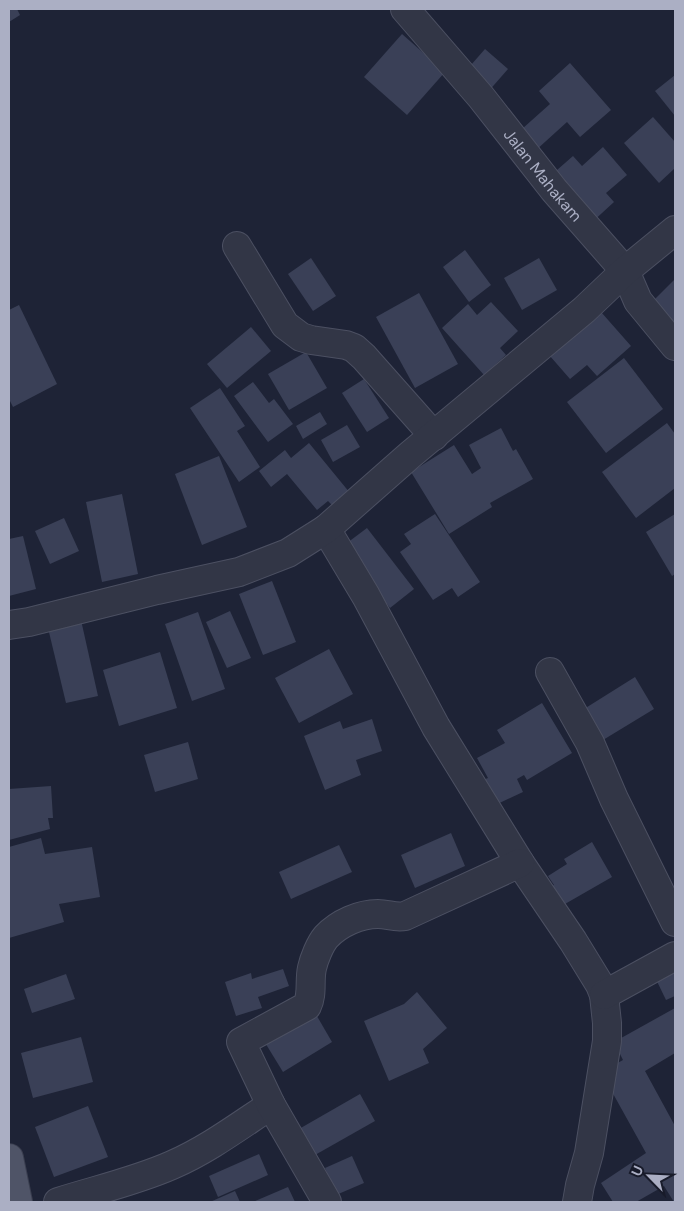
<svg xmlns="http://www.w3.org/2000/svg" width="684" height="1211" viewBox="0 0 684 1211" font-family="'DM Sans',sans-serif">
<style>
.building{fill:#3a4057}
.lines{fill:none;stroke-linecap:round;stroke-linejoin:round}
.street-casing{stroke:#4c5062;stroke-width:30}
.primary-casing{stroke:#3b3f50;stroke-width:30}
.street{stroke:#323646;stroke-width:28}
.primary{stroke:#4f5467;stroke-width:28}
.labels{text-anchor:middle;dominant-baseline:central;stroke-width:5;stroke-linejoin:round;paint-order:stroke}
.street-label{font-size:16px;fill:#abafc4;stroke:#181b2a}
</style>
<rect width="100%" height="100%" fill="#1e2336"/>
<!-- building -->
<g class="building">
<path d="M 9,9 L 17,9 L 20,15 L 9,22 Z"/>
<path d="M 402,34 L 445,72 L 407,115 L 364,77 Z"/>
<path d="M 485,49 L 508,69 L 487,93 L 464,73 Z"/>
<path d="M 570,63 L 611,110 L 580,137 L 567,122 L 535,151 L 522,129 L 550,104 L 539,91 Z"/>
<path d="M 675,75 L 675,116 L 655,91 Z"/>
<path d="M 653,117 L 675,142 L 675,168 L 659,183 L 624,143 Z"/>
<path d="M 603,147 L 627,175 L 606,193 L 614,202 L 590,224 L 549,177 L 573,156 L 582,166 Z"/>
<path d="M 465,250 L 491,285 L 469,302 L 443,267 Z"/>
<path d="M 311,258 L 336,296 L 313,311 L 288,274 Z"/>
<path d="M 539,258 L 557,290 L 522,310 L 504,278 Z"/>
<path d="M 675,279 L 675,340 L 645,309 Z"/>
<path d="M 419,293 L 458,364 L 415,388 L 376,317 Z"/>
<path d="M 491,302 L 518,331 L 500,348 L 506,355 L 484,375 L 442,328 L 468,304 L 477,315 Z"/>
<path d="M 594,304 L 631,346 L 597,376 L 587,365 L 570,379 L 543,348 Z"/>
<path d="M 19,305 L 57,384 L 13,407 L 9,399 L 9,310 Z"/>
<path d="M 251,327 L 271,351 L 227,388 L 207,364 Z"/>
<path d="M 306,352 L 327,388 L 289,410 L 268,374 Z"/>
<path d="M 624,358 L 663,409 L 606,453 L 567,402 Z"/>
<path d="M 364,379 L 389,418 L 367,432 L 342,393 Z"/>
<path d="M 253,382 L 269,403 L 274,399 L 293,424 L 268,442 L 234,396 Z"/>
<path d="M 220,388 L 245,426 L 237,431 L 260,467 L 239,482 L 190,408 Z"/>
<path d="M 320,412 L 327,424 L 303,439 L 296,426 Z"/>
<path d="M 667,423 L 675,434 L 675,488 L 636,518 L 602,472 Z"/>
<path d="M 347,425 L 360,447 L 333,462 L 321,440 Z"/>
<path d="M 501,428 L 513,451 L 516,449 L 533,479 L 490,503 L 492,507 L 449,534 L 411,472 L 454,445 L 472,474 L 481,468 L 469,445 Z"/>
<path d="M 309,443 L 350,493 L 333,506 L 328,501 L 317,510 L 287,474 L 271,487 L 259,471 L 285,450 L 291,458 Z"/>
<path d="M 219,456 L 247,527 L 202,545 L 175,474 Z"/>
<path d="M 122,494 L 138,574 L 102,582 L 86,502 Z"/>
<path d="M 435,514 L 480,582 L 458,597 L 452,588 L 433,600 L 400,552 L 411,544 L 404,534 Z"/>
<path d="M 675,514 L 675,574 L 672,576 L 646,532 Z"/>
<path d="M 64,518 L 79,551 L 50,564 L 35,531 Z"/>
<path d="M 367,528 L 414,589 L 390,608 L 343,546 Z"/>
<path d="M 23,536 L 36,589 L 9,596 L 9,539 Z"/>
<path d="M 272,581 L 296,642 L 263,655 L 239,594 Z"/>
<path d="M 230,611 L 251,658 L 227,668 L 206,622 Z"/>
<path d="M 198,612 L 225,689 L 192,701 L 165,624 Z"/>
<path d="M 81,620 L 98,696 L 66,703 L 48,628 Z"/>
<path d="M 329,649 L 353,694 L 299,723 L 275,678 Z"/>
<path d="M 160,652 L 177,708 L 119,726 L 103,670 Z"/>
<path d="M 635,677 L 654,709 L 603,740 L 584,709 Z"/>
<path d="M 542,703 L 572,753 L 527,780 L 524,775 L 517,779 L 523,792 L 489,808 L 478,782 L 488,778 L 477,758 L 505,743 L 497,730 Z"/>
<path d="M 372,719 L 382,751 L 356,760 L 361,775 L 325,790 L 304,736 L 340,721 L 343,729 Z"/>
<path d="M 188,742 L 198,779 L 155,792 L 144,755 Z"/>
<path d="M 51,786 L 53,818 L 48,818 L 50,829 L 9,840 L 9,789 Z"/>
<path d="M 451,833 L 465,866 L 415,888 L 401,855 Z"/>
<path d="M 41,838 L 45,854 L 92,847 L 100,897 L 59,904 L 64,922 L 9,938 L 9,847 Z"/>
<path d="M 592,842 L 612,877 L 558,908 L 547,889 L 554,885 L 548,876 L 567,864 L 564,859 Z"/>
<path d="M 339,845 L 352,872 L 291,899 L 279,872 Z"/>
<path d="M 675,966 L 675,996 L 666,1000 L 652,971 Z"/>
<path d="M 283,969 L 289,986 L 258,997 L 262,1008 L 236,1016 L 225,982 L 251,973 L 252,979 Z"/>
<path d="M 66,974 L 75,999 L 32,1013 L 24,989 Z"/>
<path d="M 417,992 L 447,1028 L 423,1049 L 429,1063 L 389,1081 L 364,1021 L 404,1004 Z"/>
<path d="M 675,1008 L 675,1053 L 645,1071 L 675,1126 L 675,1202 L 674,1202 L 664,1186 L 636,1202 L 613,1202 L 601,1183 L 646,1153 L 601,1072 L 623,1060 L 614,1042 Z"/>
<path d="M 314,1011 L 332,1042 L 283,1072 L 264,1041 Z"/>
<path d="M 81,1037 L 93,1082 L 33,1098 L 21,1053 Z"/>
<path d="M 360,1094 L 375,1121 L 315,1155 L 299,1129 Z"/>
<path d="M 88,1106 L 108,1157 L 54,1177 L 35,1127 Z"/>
<path d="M 259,1154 L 268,1175 L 218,1197 L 209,1176 Z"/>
<path d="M 352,1156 L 364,1183 L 336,1195 L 325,1168 Z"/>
<path d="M 288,1187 L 295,1202 L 253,1202 Z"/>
<path d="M 235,1191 L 240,1202 L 210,1202 Z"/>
</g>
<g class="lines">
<defs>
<g id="street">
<path id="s1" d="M 405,9 L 481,97 L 554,190 L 625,271 L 638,301 L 675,346"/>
<path d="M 237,246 L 285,325 L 301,337 L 311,340 L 346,345 L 354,348 L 364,357 L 434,436"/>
<path d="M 326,529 L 366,596 L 436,727 L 520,863 L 573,941 L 600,985 L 604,995 L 607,1023 L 607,1041 L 589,1153 L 580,1185 L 577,1202"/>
<path d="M 9,625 L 29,622 L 157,590 L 239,572 L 288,553 L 326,529 L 410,455 L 584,310 L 625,271 L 675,230"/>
<path d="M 550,672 L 590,743 L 614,799 L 675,922"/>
<path d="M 604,995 L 675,956"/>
<path d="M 58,1202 C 96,1190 136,1181 172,1165 C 207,1150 239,1126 271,1105"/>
<path d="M 327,1202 L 271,1105 L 241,1042 L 307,1006 C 313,994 309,981 312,968 C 314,959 320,944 326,937 C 339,923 360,914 378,914 C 388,914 395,918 405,916 L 520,863"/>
</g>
<path id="primary" d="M 9,1158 L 18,1202"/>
</defs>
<!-- street casing -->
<use href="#street" class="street-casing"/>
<!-- primary casing -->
<use href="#primary" class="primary-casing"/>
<!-- street -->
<use href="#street" class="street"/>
<!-- primary -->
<use href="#primary" class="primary"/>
</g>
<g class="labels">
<!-- street labels -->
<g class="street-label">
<text stroke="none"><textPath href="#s1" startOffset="216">Jalan Mahakam</textPath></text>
</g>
</g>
<!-- border -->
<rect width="684" height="1211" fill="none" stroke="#abafc4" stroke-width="20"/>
<!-- north arrow -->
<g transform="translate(649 1176) rotate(294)" stroke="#181b2a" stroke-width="4" paint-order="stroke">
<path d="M0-4L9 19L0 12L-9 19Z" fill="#abafc4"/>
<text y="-8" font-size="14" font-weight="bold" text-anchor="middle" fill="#abafc4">U</text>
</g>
</svg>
